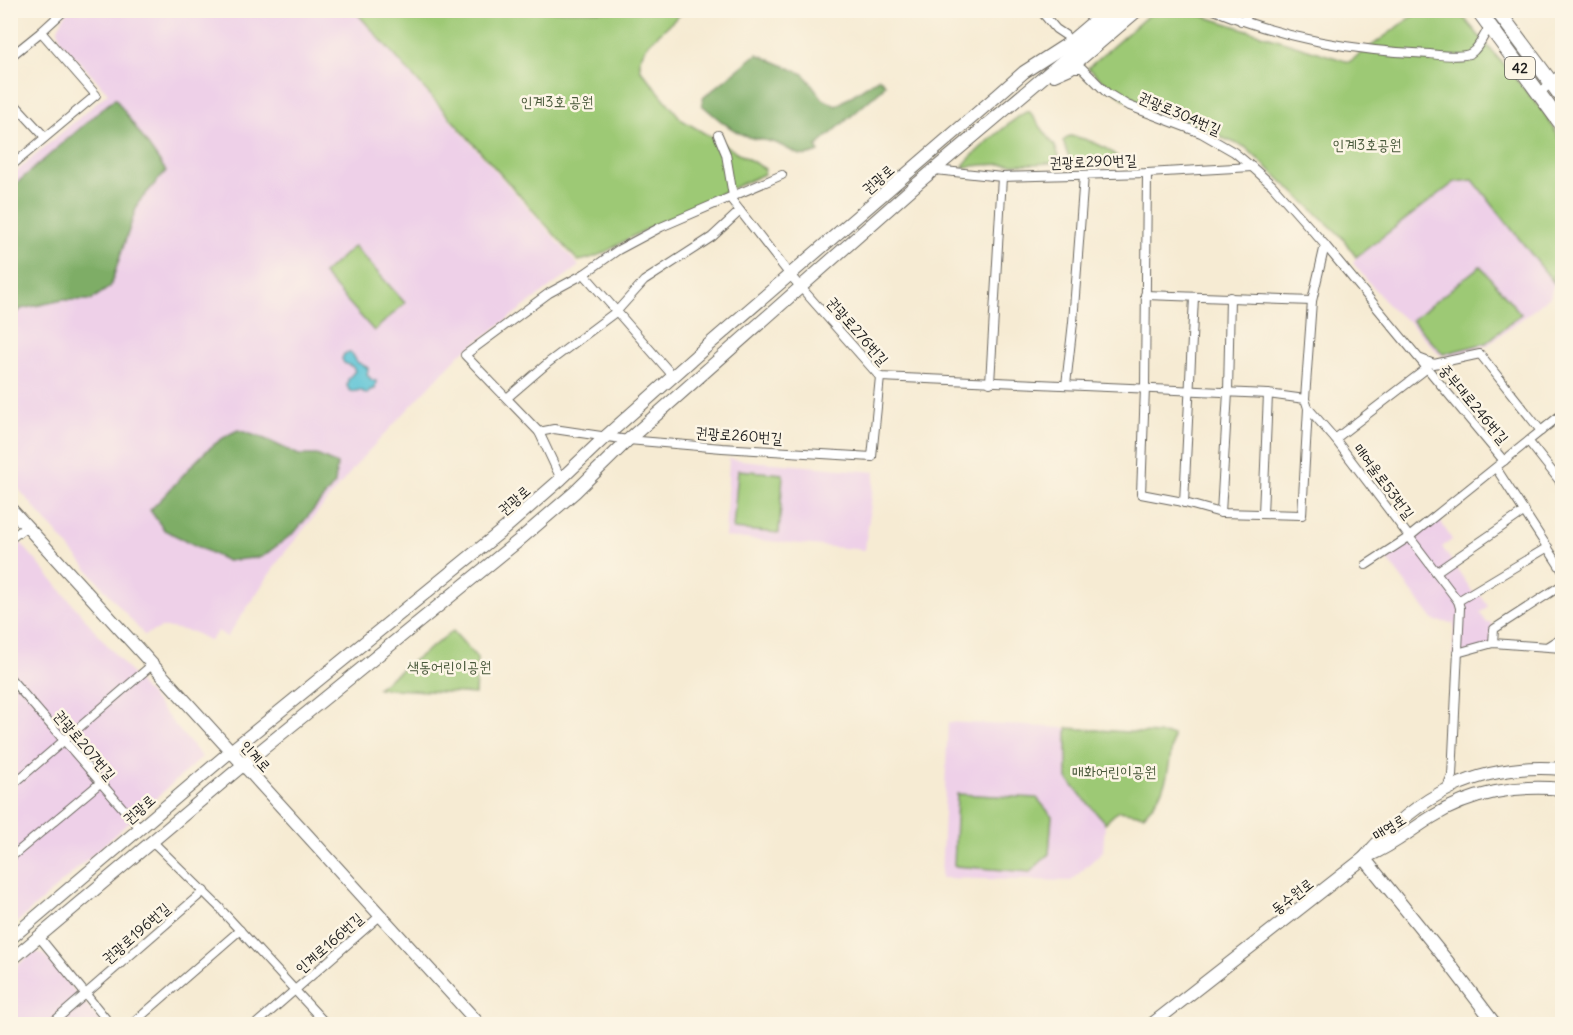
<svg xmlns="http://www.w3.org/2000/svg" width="1573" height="1035" viewBox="0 0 1573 1035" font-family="Delius,'Poor Story',sans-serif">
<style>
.built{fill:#eed0e8}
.green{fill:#9dc975;stroke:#5c7248;stroke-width:1.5}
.forest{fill:#7ead66;stroke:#4d6441;stroke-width:1.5}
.water{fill:#5ac3d6;stroke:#3b7079;stroke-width:1.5}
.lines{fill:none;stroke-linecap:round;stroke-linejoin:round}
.street-casing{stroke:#68645c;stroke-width:10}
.secondary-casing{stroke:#68645c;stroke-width:14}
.primary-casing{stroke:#68645c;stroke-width:16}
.street{stroke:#fff;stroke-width:8}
.secondary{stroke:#fff;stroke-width:12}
.primary{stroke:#fff;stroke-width:14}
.labels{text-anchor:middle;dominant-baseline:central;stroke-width:5;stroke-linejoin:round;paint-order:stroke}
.shield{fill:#fcf5e5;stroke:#5f5d58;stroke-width:1.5}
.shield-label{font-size:14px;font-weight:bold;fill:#1c1c1c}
.park-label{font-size:15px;fill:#49593b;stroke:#fcf5e5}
.street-label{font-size:15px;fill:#1c1c1c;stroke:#fcf5e5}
</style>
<rect width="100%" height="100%" fill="#fcf5e5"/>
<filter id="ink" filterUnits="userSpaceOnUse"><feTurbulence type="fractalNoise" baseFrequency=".0167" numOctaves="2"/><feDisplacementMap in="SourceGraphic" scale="12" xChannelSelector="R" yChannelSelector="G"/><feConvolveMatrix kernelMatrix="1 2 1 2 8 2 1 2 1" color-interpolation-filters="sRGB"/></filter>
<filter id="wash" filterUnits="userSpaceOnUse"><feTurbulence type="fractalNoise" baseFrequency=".008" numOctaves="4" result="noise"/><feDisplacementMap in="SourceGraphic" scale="24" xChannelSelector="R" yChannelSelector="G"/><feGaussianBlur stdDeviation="1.35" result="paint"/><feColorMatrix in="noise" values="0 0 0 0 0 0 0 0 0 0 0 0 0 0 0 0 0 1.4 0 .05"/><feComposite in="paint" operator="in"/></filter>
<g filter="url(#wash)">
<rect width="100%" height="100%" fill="#f6ebd3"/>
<!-- built -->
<g class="built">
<path d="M 70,11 L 354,11 L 579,266 L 459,355 L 362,458 L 282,556 L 227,637 L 218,631 L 210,641 L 193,632 L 171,628 L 161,628 L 144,635 L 11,480 L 10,177 L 108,93 L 60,40 L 58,28 L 65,15 Z"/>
<path d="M 1473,180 L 1554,283 L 1550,297 L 1487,346 L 1452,356 L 1440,355 L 1408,321 L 1392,310 L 1353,263 L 1356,257 L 1455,182 Z"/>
<path d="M 729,459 L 875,472 L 865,550 L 725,537 Z"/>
<path d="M 1438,517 L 1452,540 L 1442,547 L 1474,594 L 1478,592 L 1488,606 L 1480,613 L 1487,623 L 1492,623 L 1491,647 L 1453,656 L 1454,623 L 1434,621 L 1387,559 L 1416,538 L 1417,533 Z"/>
<path d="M 10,530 L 202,757 L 11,928 L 10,928 Z"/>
<path d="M 948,722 L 1067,728 L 1067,779 L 1105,823 L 1103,851 L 1071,881 L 941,878 Z"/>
<path d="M 33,952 L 43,953 L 102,1024 L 11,1024 L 10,972 Z"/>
</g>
<!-- green -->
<g class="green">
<path d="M 355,11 L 684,11 L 648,44 L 640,58 L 640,69 L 682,120 L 765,169 L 764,174 C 721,193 679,213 637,234 C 617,244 601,258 578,261 Z"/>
<path d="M 1153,11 L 1187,11 L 1349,62 L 1420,11 L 1458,11 L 1543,111 L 1562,142 L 1562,272 L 1553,276 L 1554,283 L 1473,180 L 1455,182 L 1356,257 L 1341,236 L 1245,147 L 1123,98 L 1088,68 Z"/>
<path d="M 1029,111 L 1055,146 L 1061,162 C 1029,166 997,162 966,167 L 963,166 C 970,156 1019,113 1029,111 Z"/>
<path d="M 1070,136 C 1089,139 1104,145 1119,158 L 1119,162 L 1102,164 L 1070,161 L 1063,141 Z"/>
<path d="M 354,246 L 405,303 L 374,331 L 323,274 Z"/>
<path d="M 1480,266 L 1521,314 L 1486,343 L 1443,354 L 1412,320 Z"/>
<path d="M 738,470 L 783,474 L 779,533 L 733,529 Z"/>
<path d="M 453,631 L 477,658 L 475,694 L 377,688 Z"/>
<path d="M 1067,728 L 1173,735 C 1169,769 1169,789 1144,815 L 1118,811 L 1105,823 L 1067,779 Z"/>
<path d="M 957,794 L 1037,798 L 1052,816 L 1049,854 L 1030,872 L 954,866 Z"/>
</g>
<!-- forest -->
<g class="forest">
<path d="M 757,54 L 804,74 L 823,99 L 836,106 L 879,78 L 885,84 L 883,88 L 816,147 L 819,152 C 799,160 797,153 780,145 C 771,140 758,140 748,137 C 730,130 716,117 702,105 L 703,98 Z"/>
<path d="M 115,98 L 166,171 L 138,203 L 110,287 L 91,300 L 63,300 L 21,309 L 11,319 L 11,188 Z"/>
<path d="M 238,430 L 265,439 L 299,455 L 317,455 L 337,464 L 335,484 L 295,532 L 262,557 L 227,561 L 164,530 L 150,510 C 179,484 201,446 238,430 Z"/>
</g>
<!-- water -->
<path class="water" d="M 350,352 L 353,355 L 357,362 L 368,368 L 367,375 L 372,380 L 376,381 L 375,389 L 370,390 L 367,394 L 360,390 C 354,392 350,393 347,386 L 348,379 L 355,371 L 353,367 L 344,363 L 342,359 L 344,354 Z"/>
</g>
<g filter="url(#ink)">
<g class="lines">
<defs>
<g id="street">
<path d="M 1040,10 L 1056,29 L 1065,35"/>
<path d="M 1214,10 C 1286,39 1353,51 1430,54 C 1439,55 1463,58 1471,53 C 1479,48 1484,35 1489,27"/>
<path d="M 1241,21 L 1254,10"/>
<path d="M 41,32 L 65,10"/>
<path d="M 10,57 L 41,32 L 96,95 L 10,167"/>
<path d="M 1070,68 L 1082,68 L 1107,93 L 1127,105 L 1201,133 L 1234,152 L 1252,167 L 1272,185 L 1325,245 L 1504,461"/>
<path d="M 1540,93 L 1562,72"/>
<path d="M 10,99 L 45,137"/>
<path d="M 718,135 L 726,154 L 733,196"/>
<path d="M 935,170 L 1002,177 L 1147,173 L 1252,167"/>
<path d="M 1147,173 L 1145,388 L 1141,494 L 1178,501 L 1221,513 L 1302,515 L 1308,408 L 1305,399 L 1312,301 L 1325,245"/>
<path d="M 730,198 L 790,275 L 880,377 L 1268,394 L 1305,399"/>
<path d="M 584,274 L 674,377"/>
<path d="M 1145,295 L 1312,301"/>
<path d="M 1421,359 L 1434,364 L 1480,354 L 1541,431"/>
<path d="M 990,383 L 1002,177"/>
<path d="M 1066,385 L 1073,322 L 1084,175"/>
<path d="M 507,398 L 549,362 L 617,311 L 644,281 L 712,237 L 740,211"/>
<path d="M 1308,408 L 1335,439 L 1458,601 L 1460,608 L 1452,776 L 1447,788"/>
<path d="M 539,432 L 554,429 L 628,440 L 722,448 L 872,457 L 880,377"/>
<path d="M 1335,439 L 1426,369"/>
<path d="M 1529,442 L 1562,484"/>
<path d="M 1496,468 L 1562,570"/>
<path d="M 561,479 L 539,432 L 465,355 L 549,293 L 584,274 L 618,250 L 661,227 L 782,175"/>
<path d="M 1184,503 L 1194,297"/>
<path d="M 1221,513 L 1228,392 L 1230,297"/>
<path d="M 1263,514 L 1268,394"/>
<path d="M 10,539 L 27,526"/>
<path d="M 1366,565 L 1409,537 L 1562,414"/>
<path d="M 1436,572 L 1525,511"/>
<path d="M 1458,601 L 1548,547"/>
<path d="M 1493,643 L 1494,629 L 1562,585"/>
<path d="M 1548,646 L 1562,637"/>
<path d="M 1457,653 L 1493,643 L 1562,648"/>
<path d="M 10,678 L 140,828"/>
<path d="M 10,787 L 153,664"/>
<path d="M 152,841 L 220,908"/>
<path d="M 10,858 L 100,783"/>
<path d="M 223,912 L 326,1024"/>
<path d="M 40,938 L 110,1024"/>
<path d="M 51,1024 L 204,891"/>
<path d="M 132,1024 L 240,930"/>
<path d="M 256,1024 L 381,915"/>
</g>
<g id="secondary">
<path d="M 1054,75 L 1070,68 L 1138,10"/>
<path d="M 10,508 L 479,1024"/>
<path d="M 1368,856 C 1394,845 1409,831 1432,817 C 1470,793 1518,784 1562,789"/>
<path d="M 1364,858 L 1448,962 L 1495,1024"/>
<path d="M 10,939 L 231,751 L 504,529 L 561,479 L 604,438 L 706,347 L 998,95 L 1024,72 L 1066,45 L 1107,10"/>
<path d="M 10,961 L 243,765 L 517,542 L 575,492 L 628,440 L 917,184 L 1123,10"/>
<path d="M 1152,1024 L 1364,858 C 1417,795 1479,762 1562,769"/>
</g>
<g id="primary">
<path d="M 1478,10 L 1562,125"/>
<path d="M 1497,10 L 1562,97"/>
</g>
</defs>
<!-- street casing -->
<use href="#street" class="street-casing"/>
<!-- secondary casing -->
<use href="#secondary" class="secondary-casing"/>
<!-- primary casing -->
<use href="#primary" class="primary-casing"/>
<!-- street -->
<use href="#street" class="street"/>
<!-- secondary -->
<use href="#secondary" class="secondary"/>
<!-- primary -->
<use href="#primary" class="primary"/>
</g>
</g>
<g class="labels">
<!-- shield labels -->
<rect class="shield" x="1505" y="57" width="30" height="22" rx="4.5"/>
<g class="shield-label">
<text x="1520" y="68">42</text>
</g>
<!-- park labels -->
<g class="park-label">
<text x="557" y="101">인계3호 공원</text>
<text x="1367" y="144">인계3호공원</text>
<text x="449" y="666">색동어린이공원</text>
<text x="1114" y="771">매화어린이공원</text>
</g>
<!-- street labels -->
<g class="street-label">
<text transform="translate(1180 113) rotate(23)">권광로304번길</text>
<text transform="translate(1093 161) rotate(-2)">권광로290번길</text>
<text transform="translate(878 179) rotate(-41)">권광로</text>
<text transform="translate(858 331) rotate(49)">권광로276번길</text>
<text transform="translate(1474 404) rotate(50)">중부대로246번길</text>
<text transform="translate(739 435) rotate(4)">권광로260번길</text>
<text transform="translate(1384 481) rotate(53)">매여울로53번길</text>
<text transform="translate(514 500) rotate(-41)">권광로</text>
<text transform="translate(85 745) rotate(50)">권광로207번길</text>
<text transform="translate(256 756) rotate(48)">인계로</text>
<text transform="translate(139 809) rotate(-41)">권광로</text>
<text transform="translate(1389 827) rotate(-32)">매영로</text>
<text transform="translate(1292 896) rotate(-38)">동수원로</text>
<text transform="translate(136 933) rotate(-41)">권광로196번길</text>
<text transform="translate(329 943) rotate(-41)">인계로166번길</text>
</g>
</g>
<!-- margin -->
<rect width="1573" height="1035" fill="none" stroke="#fcf5e5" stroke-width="36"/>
</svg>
